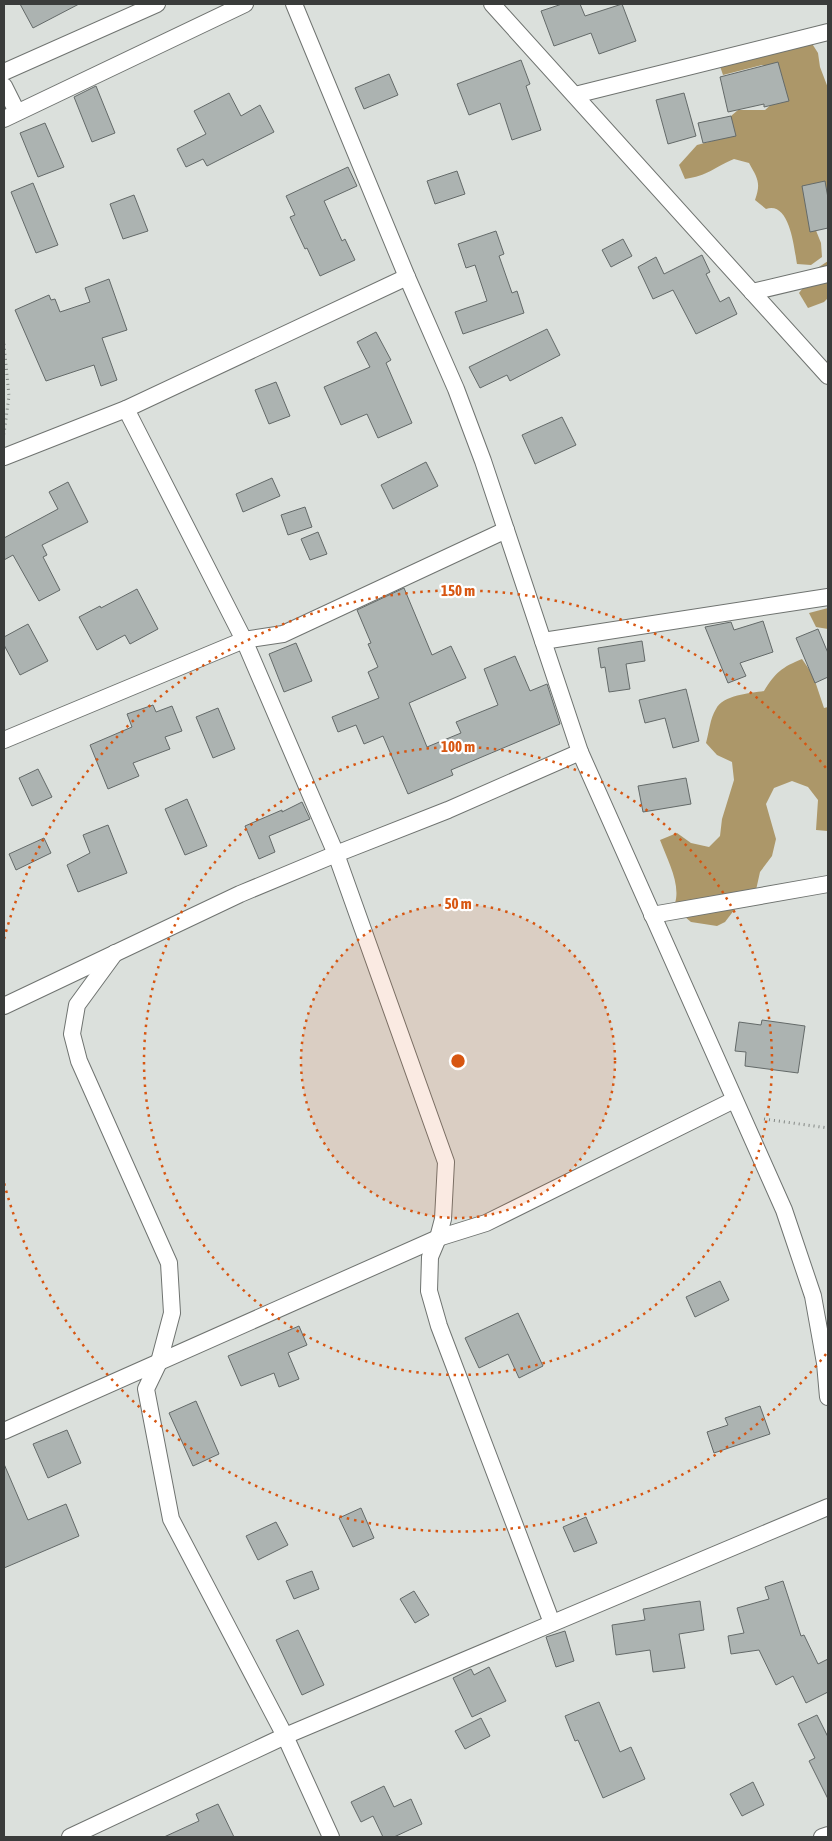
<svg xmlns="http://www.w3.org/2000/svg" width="832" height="1841" viewBox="0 0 832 1841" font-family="'Asap Condensed',sans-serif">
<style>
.forest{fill:#ac9769}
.building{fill:#acb3b1;stroke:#646a69}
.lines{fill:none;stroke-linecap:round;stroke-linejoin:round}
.minor-casing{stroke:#6f7370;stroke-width:18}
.path{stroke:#828683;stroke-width:3;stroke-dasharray:1 4;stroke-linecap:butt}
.minor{stroke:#fff;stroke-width:16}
.ring{fill:none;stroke:#d75611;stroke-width:2.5;stroke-dasharray:2.5 5}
.centre{fill:#d75611;stroke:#fff;stroke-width:2.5}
.ring-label{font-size:15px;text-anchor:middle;font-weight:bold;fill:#d75611;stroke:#fff;stroke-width:4.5;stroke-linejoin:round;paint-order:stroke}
</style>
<rect width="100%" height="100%" fill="#dbe0dc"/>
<!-- forest -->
<g class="forest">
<path d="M 811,42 L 818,53 L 820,67 L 828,88 L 828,226 L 822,195 L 811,218 L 821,243 L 822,257 L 811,265 L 797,264 C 794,248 790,201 766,209 L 755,200 C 761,183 758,179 749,163 L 734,159 C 715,167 707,176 685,179 L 679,165 L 697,145 L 720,139 L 730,131 L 731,116 L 738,110 L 765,110 L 782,95 L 774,70 L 762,65 L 723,75 L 719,63 Z"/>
<path d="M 828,261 L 828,298 L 824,302 L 808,308 L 799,293 L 819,267 Z"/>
<path d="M 828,608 L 828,629 L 816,627 L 809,613 Z"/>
<path d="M 802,659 L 813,675 L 824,708 L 828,707 L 828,831 L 816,830 L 818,800 L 808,787 L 792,781 L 774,788 L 766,804 L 776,839 L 772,856 L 760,872 L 756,890 L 741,901 L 725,922 L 717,926 L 691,922 L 678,911 L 675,903 C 681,884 667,859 660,840 L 677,833 L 691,843 L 709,847 L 720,836 L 722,819 L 734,780 L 732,762 L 717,755 L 706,743 C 709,733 710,718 716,709 C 723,695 750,693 764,691 C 775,673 782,667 802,659 Z"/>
</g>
<!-- building -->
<g class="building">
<path d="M 20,4 L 79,4 L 33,28 Z"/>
<path d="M 562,4 L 580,4 L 585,16 L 622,4 L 636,41 L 599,54 L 591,33 L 554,46 L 541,11 Z"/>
<path d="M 521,60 L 530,84 L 526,86 L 541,130 L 512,140 L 500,103 L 469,115 L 457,84 Z"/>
<path d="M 778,62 L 789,101 L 764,107 L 764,104 L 728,112 L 720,77 Z"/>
<path d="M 389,74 L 398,95 L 364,109 L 355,88 Z"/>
<path d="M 96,86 L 115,133 L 92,142 L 74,97 Z"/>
<path d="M 229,93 L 241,116 L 260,105 L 274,132 L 207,166 L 203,159 L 186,167 L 177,149 L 206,134 L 194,111 Z"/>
<path d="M 684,93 L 696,136 L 668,144 L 656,100 Z"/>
<path d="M 731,116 L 736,136 L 703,143 L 698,123 Z"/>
<path d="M 45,123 L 64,167 L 38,177 L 20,133 Z"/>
<path d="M 348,167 L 357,186 L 324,201 L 342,241 L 345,239 L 355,260 L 320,276 L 307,248 L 305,249 L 290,217 L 295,215 L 286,196 Z"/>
<path d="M 457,171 L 465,194 L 435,204 L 427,181 Z"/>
<path d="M 825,181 L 828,198 L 828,228 L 810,232 L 802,186 Z"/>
<path d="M 33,183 L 58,245 L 36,253 L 11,192 Z"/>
<path d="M 134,195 L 148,231 L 123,239 L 110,204 Z"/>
<path d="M 496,231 L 504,254 L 499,256 L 512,293 L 517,291 L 524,313 L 463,334 L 455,312 L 487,301 L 475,265 L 466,268 L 458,244 Z"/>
<path d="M 623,239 L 632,256 L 611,267 L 602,250 Z"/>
<path d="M 702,255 L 710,272 L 706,274 L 720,302 L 729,297 L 737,314 L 696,334 L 673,290 L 653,299 L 638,267 L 656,257 L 664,274 Z"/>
<path d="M 109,279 L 127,330 L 102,338 L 117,380 L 101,386 L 94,365 L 46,381 L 15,310 L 49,295 L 51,300 L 55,299 L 60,312 L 90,302 L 85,288 Z"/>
<path d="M 547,329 L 560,355 L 510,381 L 507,375 L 480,388 L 469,367 Z"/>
<path d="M 376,332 L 391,360 L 386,363 L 412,423 L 378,438 L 367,414 L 341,425 L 324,387 L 370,367 L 357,342 Z"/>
<path d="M 276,382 L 290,416 L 269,424 L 255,390 Z"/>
<path d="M 562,417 L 576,445 L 535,464 L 522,435 Z"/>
<path d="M 426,462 L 438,486 L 393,509 L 381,485 Z"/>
<path d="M 272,478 L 280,496 L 243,512 L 236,494 Z"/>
<path d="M 68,482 L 88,522 L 42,545 L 47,555 L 43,557 L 60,590 L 39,601 L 13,555 L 4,560 L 4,538 L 58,509 L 49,492 Z"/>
<path d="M 305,507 L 312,527 L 288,535 L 281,515 Z"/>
<path d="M 318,532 L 327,554 L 310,560 L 301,539 Z"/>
<path d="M 404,588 L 432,655 L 451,646 L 466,678 L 409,703 L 427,747 L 461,733 L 456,722 L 498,705 L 484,669 L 515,656 L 530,691 L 547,684 L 560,724 L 451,770 L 453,775 L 408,794 L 383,736 L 364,744 L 356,725 L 338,732 L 332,717 L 379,698 L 368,672 L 378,667 L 368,644 L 371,643 L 357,610 Z"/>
<path d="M 137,589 L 158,629 L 130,644 L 125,635 L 97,650 L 79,617 L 100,606 L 101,608 Z"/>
<path d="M 763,621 L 773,652 L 740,663 L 746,676 L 728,683 L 705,627 L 731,622 L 734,630 Z"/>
<path d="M 28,624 L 48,661 L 20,675 L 4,645 L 4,637 Z"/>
<path d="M 818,629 L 828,653 L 828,677 L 815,683 L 796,638 Z"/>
<path d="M 642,641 L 645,661 L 626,664 L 630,689 L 609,692 L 605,667 L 601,668 L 598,648 Z"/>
<path d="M 296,643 L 312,681 L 284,692 L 269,654 Z"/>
<path d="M 686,689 L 699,741 L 673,748 L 665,718 L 645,723 L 639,700 Z"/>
<path d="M 153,705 L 156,712 L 172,706 L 182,731 L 165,737 L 170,749 L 133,763 L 139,776 L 108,789 L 90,745 L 132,727 L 127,714 Z"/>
<path d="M 218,708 L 235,749 L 213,758 L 196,717 Z"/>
<path d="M 38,769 L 52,797 L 32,806 L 19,778 Z"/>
<path d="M 686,778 L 691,804 L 643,812 L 638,786 Z"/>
<path d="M 187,799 L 207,846 L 185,855 L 165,809 Z"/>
<path d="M 302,802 L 310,819 L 269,836 L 275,852 L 259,859 L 245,826 L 282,810 L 282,812 Z"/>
<path d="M 108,825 L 127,873 L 78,892 L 67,865 L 90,853 L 83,835 Z"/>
<path d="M 44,838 L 51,853 L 16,870 L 9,854 Z"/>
<path d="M 762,1020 L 805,1026 L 798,1073 L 745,1066 L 746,1052 L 735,1051 L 739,1022 L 761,1025 Z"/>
<path d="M 720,1281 L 729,1300 L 695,1317 L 686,1297 Z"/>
<path d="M 518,1313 L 543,1366 L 519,1378 L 508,1354 L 479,1368 L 465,1338 Z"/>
<path d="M 299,1326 L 307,1345 L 288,1353 L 299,1379 L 279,1387 L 274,1373 L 241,1386 L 228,1356 Z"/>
<path d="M 196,1401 L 219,1454 L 193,1466 L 169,1413 Z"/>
<path d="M 760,1406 L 770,1434 L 714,1453 L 707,1432 L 728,1425 L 725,1418 Z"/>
<path d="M 67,1430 L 81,1463 L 48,1478 L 33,1444 Z"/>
<path d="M 4,1464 L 28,1520 L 66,1504 L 79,1536 L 4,1568 Z"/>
<path d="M 361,1508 L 374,1538 L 353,1547 L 339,1518 Z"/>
<path d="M 586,1517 L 597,1543 L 574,1552 L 563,1527 Z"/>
<path d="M 276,1522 L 288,1545 L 258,1560 L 246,1536 Z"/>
<path d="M 312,1571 L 319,1589 L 294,1599 L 286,1581 Z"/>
<path d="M 783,1581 L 801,1636 L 804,1635 L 818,1664 L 828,1659 L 828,1692 L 806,1703 L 793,1676 L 776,1685 L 759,1650 L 731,1654 L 728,1636 L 744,1633 L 737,1608 L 769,1599 L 765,1587 Z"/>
<path d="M 414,1591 L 429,1615 L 415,1623 L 400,1599 Z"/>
<path d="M 700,1601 L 704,1630 L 679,1634 L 685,1668 L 653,1672 L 650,1650 L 616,1655 L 612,1625 L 645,1620 L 643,1609 Z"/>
<path d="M 298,1630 L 324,1685 L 302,1695 L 276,1640 Z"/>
<path d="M 565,1631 L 574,1661 L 556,1667 L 546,1637 Z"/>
<path d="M 489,1667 L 506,1701 L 472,1717 L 453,1678 L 471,1669 L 474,1675 Z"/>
<path d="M 599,1702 L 620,1752 L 631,1747 L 645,1779 L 603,1798 L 578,1740 L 575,1741 L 565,1716 Z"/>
<path d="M 817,1715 L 828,1737 L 828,1799 L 809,1761 L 815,1758 L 798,1724 Z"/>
<path d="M 481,1718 L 490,1736 L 465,1749 L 455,1731 Z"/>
<path d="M 753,1782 L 764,1805 L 742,1816 L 730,1794 Z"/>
<path d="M 384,1786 L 394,1807 L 411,1799 L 422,1824 L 394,1837 L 383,1837 L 373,1816 L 361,1822 L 351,1802 Z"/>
<path d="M 218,1804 L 234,1837 L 164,1837 L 199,1821 L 196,1814 Z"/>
</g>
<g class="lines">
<defs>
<g id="minor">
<path d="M 294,4 L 407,277 L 456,389 L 483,461 L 580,752 L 784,1210 L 813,1296 L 825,1363 L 828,1397"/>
<path d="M 492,4 L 828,376"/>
<path d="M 4,72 L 157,4"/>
<path d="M 4,86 L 17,112"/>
<path d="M 575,95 L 828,32"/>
<path d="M 4,119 L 245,4"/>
<path d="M 752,292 L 828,274"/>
<path d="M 126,409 L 244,640 L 336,854 L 446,1162 L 443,1219 L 438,1238 L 430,1257 L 429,1291 L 439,1326 L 552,1623"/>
<path d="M 4,457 L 126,409 L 407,277"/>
<path d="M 543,641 L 828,597"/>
<path d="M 4,740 L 244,640 L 283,634 L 506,530"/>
<path d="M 652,915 L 828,884"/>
<path d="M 115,953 L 77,1005 L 72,1034 L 79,1061 L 169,1263 L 172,1313 L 159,1362 L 146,1389 L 171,1519 L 285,1736 L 331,1837"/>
<path d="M 4,1006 L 240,894 L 336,854 L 448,810 L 580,752"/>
<path d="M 4,1431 L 438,1238 L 486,1223 L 734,1100"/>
<path d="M 70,1837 L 285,1736 L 828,1507"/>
<path d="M 822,1837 L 828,1835"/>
</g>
</defs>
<!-- minor casing -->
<use href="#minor" class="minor-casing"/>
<!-- path -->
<g class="path">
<path d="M 4,344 L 9,396 L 4,434"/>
<path d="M 764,1119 L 828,1128"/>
</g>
<!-- minor -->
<use href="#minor" class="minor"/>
</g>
<!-- distance rings -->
<circle cx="458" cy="1061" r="157" fill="#d75611" fill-opacity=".12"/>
<g class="ring">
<circle cx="458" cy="1061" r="157"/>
<circle cx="458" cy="1061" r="314"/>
<path d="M826 1354A470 470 0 0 1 4 1183M4 939A470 470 0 0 1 826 768"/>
</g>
<circle cx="458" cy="1061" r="8" class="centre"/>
<g class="ring-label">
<text x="458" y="596">150 m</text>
<text x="458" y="752">100 m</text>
<text x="458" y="909">50 m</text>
</g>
<!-- border -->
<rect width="832" height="1841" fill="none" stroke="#3a3c3b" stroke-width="10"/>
</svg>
